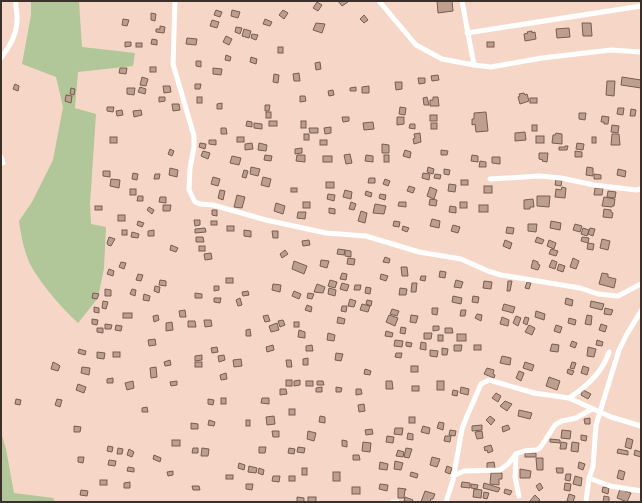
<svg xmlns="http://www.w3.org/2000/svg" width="642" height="503" viewBox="0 0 642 503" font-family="'Roboto Condensed',sans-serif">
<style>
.green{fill:#b1c699}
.building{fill:#bc9f8f;stroke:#785e50}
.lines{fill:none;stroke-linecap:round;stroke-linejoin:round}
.street{stroke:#fff;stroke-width:5}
</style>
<rect width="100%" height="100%" fill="#f6d7c7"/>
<!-- green -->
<g class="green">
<path d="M 31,1 L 79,1 L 82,47 L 135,53 L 133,66 L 78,72 L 75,108 L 96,114 L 90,204 L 91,224 L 106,227 L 104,268 L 98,298 L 78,323 C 62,308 46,290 34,271 C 25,257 21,237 19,221 L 32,202 L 53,160 L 63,107 L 56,77 L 22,64 L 31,15 Z"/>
<path d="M 1,432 L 6,449 L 14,493 L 53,498 L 55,502 L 1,502 Z"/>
</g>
<!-- building -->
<g class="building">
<path d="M 338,1 L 347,1 L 348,2 L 342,6 Z"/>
<path d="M 437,1 L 452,1 L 453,11 L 438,13 Z"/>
<path d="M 317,2 L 322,5 L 318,11 L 313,8 Z"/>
<path d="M 216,10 L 222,12 L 220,17 L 214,15 Z"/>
<path d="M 232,10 L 240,12 L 238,18 L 231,16 Z"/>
<path d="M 283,10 L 288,13 L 284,19 L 279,15 Z"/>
<path d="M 151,13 L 156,14 L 155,21 L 151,20 Z"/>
<path d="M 364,15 L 368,20 L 364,23 L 360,19 Z"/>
<path d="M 123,19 L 129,20 L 127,26 L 122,25 Z"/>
<path d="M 265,19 L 272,22 L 270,26 L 263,24 Z"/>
<path d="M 212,20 L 219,22 L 217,28 L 210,26 Z"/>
<path d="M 316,23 L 325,24 L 322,33 L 313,30 Z"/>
<path d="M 582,23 L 591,23 L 592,36 L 583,36 Z"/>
<path d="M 160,26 L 165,27 L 164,33 L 156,32 L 156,29 L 160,29 Z"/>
<path d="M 236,27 L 242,28 L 240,34 L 235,32 Z"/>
<path d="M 569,28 L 570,37 L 557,38 L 556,29 Z"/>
<path d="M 244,29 L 251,31 L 249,38 L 242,36 Z"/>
<path d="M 532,31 L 532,33 L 535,32 L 536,39 L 525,41 L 524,34 L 528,33 L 527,32 Z"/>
<path d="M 252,34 L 258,35 L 256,40 L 251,38 Z"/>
<path d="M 226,36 L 232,39 L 229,45 L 223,42 Z"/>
<path d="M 187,38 L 197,39 L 196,45 L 186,44 Z"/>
<path d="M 152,39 L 157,40 L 157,45 L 151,44 Z"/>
<path d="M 125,42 L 131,42 L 131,46 L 125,47 Z"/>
<rect x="487" y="42" width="7" height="5"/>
<rect x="136" y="43" width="6" height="4"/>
<rect x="278" y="47" width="5" height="6"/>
<path d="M 226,55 L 231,57 L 230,61 L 225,60 Z"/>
<path d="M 251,57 L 257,59 L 256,64 L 250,62 Z"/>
<path d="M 196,61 L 201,61 L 201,67 L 196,66 Z"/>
<path d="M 320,62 L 321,69 L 316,70 L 315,63 Z"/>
<rect x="150" y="67" width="6" height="5"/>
<path d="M 120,68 L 127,68 L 126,74 L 119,73 Z"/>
<path d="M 213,68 L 222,69 L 221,75 L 213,74 Z"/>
<path d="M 299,73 L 300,81 L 294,81 L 293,74 Z"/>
<path d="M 274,74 L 279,75 L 278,83 L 273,82 Z"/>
<path d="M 438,75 L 439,80 L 432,81 L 431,76 Z"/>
<path d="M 142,77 L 148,79 L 146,86 L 140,85 Z"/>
<path d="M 622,77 L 641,80 L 641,88 L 621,85 Z"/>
<path d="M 418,78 L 425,78 L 425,83 L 419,84 Z"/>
<path d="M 607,81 L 615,81 L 614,96 L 606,95 Z"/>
<path d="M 395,82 L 402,82 L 402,89 L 396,90 Z"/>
<path d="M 15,84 L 19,86 L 18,91 L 13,89 Z"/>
<path d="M 195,84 L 201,84 L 200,89 L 195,89 Z"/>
<path d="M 163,86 L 170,86 L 171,92 L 164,93 Z"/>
<path d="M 369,86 L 369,93 L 362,93 L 362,87 Z"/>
<path d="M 140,87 L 146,89 L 145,94 L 138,92 Z"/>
<path d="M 356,87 L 356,91 L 350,91 L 350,88 Z"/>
<path d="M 71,88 L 75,89 L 74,95 L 70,94 Z"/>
<path d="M 127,88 L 135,88 L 134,95 L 127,94 Z"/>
<path d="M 333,90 L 334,95 L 329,96 L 328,91 Z"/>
<path d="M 524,93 L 525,95 L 527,94 L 529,101 L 520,104 L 518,97 L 520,96 L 519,94 Z"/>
<path d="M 66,95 L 72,96 L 71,103 L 65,101 Z"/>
<path d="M 300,96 L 305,96 L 306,101 L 300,102 Z"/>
<path d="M 159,97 L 165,97 L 165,101 L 159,102 Z"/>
<rect x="197" y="97" width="5" height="6"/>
<path d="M 427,97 L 429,105 L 424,105 L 423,98 Z"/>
<path d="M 433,97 L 438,97 L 439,106 L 430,106 L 430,100 L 433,100 Z"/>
<rect x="530" y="98" width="7" height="5"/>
<path d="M 222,103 L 222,109 L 217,109 L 217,104 Z"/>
<path d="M 172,104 L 179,104 L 180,110 L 173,111 Z"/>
<path d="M 265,105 L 270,105 L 269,111 L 265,111 Z"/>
<path d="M 107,107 L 114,107 L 113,112 L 107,111 Z"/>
<path d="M 400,107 L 406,108 L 405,115 L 399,114 Z"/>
<path d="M 618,108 L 624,108 L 623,115 L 617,114 Z"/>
<path d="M 631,109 L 636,110 L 635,116 L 630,116 Z"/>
<path d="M 122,110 L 123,115 L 117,116 L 116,111 Z"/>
<path d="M 141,110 L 142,115 L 134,117 L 133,111 Z"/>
<rect x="266" y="112" width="5" height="6"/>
<path d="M 486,112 L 488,131 L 476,132 L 475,124 L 472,125 L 472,119 L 474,119 L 474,113 Z"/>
<path d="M 579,113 L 586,113 L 585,120 L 579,119 Z"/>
<rect x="430" y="115" width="7" height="6"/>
<path d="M 602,116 L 609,117 L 608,124 L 604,124 L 604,122 L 601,122 Z"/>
<path d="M 342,117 L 349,117 L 349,121 L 343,122 Z"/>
<path d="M 397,117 L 404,117 L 404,124 L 397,125 Z"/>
<path d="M 247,121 L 252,122 L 252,127 L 246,126 Z"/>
<rect x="269" y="121" width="8" height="5"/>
<rect x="301" y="121" width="5" height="7"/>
<path d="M 373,122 L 374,129 L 364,130 L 363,123 Z"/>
<path d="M 254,123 L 262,124 L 262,129 L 254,128 Z"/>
<rect x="431" y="123" width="6" height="6"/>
<path d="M 410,124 L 415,124 L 415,129 L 409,128 Z"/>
<rect x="532" y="125" width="5" height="6"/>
<path d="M 612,125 L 619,126 L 618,133 L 611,132 Z"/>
<path d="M 331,127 L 331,133 L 325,134 L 324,128 Z"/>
<path d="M 221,128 L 226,128 L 227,134 L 221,134 Z"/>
<path d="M 309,128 L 318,128 L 318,133 L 310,133 Z"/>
<path d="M 525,132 L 526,140 L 515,141 L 515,133 Z"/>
<path d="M 420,133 L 421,142 L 414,144 L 413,139 L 415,138 L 414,134 Z"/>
<path d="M 556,133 L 562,134 L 562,144 L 552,143 L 553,135 L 555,135 Z"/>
<rect x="304" y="134" width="5" height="6"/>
<path d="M 612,134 L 619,134 L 620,145 L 611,145 Z"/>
<rect x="536" y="136" width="8" height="7"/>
<rect x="110" y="137" width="7" height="6"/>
<rect x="237" y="137" width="7" height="5"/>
<rect x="592" y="137" width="4" height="6"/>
<path d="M 209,140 L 216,140 L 216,145 L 209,144 Z"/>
<rect x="320" y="140" width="7" height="5"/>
<path d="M 200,143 L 206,144 L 205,149 L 199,147 Z"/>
<path d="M 252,143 L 253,149 L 245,150 L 245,144 Z"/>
<path d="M 259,143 L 267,145 L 266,151 L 258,150 Z"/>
<path d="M 577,143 L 584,144 L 583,150 L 576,149 Z"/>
<path d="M 382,144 L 389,145 L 389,153 L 382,153 Z"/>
<path d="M 565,146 L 568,146 L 567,150 L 559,150 L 559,147 L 565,147 Z"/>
<path d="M 302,148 L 302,153 L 295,154 L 295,149 Z"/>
<path d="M 170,149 L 174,151 L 172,156 L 168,154 Z"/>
<path d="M 405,150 L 411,152 L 410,158 L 403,156 Z"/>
<path d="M 441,150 L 448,151 L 447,155 L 441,155 Z"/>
<path d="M 203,151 L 210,153 L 208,159 L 201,156 Z"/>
<path d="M 575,151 L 582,152 L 582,157 L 575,157 Z"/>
<path d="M 539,153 L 548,153 L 547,162 L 542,161 L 543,160 L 539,159 Z"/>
<path d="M 350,154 L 352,163 L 346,164 L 344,155 Z"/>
<path d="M 265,155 L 272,156 L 271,161 L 264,160 Z"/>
<path d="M 297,155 L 305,155 L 305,162 L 296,161 Z"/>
<path d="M 366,155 L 373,156 L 373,162 L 365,161 Z"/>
<rect x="384" y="155" width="5" height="7"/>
<path d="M 472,155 L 478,156 L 478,162 L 471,161 Z"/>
<path d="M 232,156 L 241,158 L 239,165 L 230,163 Z"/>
<rect x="323" y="156" width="9" height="6"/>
<path d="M 492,157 L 500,157 L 500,164 L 492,163 Z"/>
<path d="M 480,161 L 486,162 L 486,167 L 479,167 Z"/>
<path d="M 251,167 L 260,169 L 258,176 L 250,174 Z"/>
<path d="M 428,167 L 434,169 L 433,174 L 427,172 Z"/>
<path d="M 587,167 L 593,168 L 593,176 L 586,175 Z"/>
<path d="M 170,168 L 178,170 L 177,177 L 169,175 Z"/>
<path d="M 444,169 L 450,170 L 449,175 L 444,174 Z"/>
<path d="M 618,169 L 626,171 L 625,177 L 617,175 Z"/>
<path d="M 244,170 L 248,171 L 246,178 L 242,177 Z"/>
<path d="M 103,171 L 110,171 L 110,177 L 103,176 Z"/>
<path d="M 133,173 L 138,174 L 137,180 L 132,179 Z"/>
<path d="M 423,173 L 430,174 L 429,180 L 422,178 Z"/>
<path d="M 155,174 L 160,174 L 159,179 L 154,179 Z"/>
<path d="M 435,174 L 441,175 L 440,179 L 434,178 Z"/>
<path d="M 594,174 L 601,175 L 601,179 L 594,179 Z"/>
<path d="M 213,177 L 220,179 L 218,186 L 211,184 Z"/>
<path d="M 263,177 L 271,179 L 269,187 L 261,185 Z"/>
<path d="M 369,178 L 375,178 L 375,183 L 368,183 Z"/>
<path d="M 111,179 L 120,180 L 119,188 L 110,186 Z"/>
<path d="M 385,179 L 390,181 L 388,186 L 383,184 Z"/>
<path d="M 556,179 L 562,180 L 561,186 L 555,185 Z"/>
<rect x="461" y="180" width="7" height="5"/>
<rect x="326" y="182" width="8" height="6"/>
<path d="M 449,184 L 456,185 L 455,192 L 448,191 Z"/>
<path d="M 409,186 L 415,188 L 413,193 L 407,191 Z"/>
<rect x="484" y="186" width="8" height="7"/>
<path d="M 430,187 L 437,190 L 434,199 L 427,196 Z"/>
<path d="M 562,187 L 566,188 L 565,198 L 555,197 L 556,189 L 561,190 Z"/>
<rect x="291" y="188" width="6" height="4"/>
<path d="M 595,188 L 603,188 L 602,195 L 594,195 Z"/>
<rect x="130" y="189" width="6" height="6"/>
<path d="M 220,190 L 225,191 L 223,200 L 218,198 Z"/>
<path d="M 345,190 L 352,192 L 351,199 L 343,197 Z"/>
<path d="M 366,191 L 372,193 L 371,197 L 365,195 Z"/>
<path d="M 608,191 L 616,192 L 615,198 L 607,197 Z"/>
<path d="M 328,194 L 335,195 L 334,201 L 327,199 Z"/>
<path d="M 380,194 L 386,195 L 385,200 L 379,198 Z"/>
<path d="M 237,195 L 245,197 L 242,208 L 234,207 Z"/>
<path d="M 138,196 L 143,196 L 143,201 L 137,201 Z"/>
<path d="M 537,196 L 550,196 L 549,207 L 537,206 Z"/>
<path d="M 160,197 L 166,197 L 166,203 L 159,202 Z"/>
<path d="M 604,197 L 615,199 L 614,206 L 612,206 L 612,207 L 602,206 Z"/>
<path d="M 430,199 L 437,200 L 436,206 L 429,205 Z"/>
<path d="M 533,199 L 534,207 L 530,207 L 530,209 L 524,209 L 524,200 Z"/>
<rect x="303" y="202" width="7" height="6"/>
<path d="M 351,202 L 356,204 L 354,210 L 349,209 Z"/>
<path d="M 399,202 L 406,202 L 406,207 L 398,206 Z"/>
<rect x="460" y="202" width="7" height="6"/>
<path d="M 276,203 L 285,206 L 283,214 L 274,211 Z"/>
<path d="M 375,204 L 386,206 L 384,214 L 373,213 Z"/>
<path d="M 163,205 L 171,205 L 170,211 L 163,211 Z"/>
<rect x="479" y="205" width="9" height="7"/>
<rect x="95" y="206" width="7" height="4"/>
<path d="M 450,206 L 456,207 L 456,213 L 449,212 Z"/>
<path d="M 149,207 L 154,210 L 152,214 L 147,210 Z"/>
<path d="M 329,208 L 335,209 L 335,214 L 329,213 Z"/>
<path d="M 604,209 L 611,210 L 611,212 L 613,213 L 612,218 L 603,217 Z"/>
<path d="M 212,210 L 217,210 L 217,216 L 212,215 Z"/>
<path d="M 361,211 L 367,213 L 365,223 L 358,221 Z"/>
<path d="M 298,212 L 306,212 L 305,219 L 297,218 Z"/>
<rect x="118" y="215" width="7" height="6"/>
<path d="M 432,219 L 440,221 L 439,228 L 430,226 Z"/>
<path d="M 194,220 L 200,220 L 200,225 L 195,226 Z"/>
<path d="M 138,221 L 144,223 L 142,227 L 137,225 Z"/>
<rect x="211" y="221" width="6" height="4"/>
<path d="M 394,221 L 400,222 L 399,227 L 393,226 Z"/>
<path d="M 551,221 L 561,223 L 560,230 L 550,228 Z"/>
<path d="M 528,224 L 537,224 L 536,232 L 528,231 Z"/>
<path d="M 575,224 L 582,226 L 580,232 L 573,230 Z"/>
<path d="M 453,225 L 460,227 L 458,233 L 451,231 Z"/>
<rect x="227" y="226" width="7" height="5"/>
<path d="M 403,226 L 409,228 L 407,232 L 402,230 Z"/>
<path d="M 507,227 L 514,228 L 513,234 L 506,233 Z"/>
<path d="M 205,228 L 206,232 L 195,233 L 195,229 Z"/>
<path d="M 583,228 L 589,230 L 587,236 L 581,234 Z"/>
<path d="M 590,228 L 595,229 L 593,236 L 588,234 Z"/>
<rect x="122" y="230" width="5" height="5"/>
<path d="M 154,230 L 154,236 L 148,236 L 148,231 Z"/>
<path d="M 244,230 L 251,231 L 251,237 L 244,236 Z"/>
<path d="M 272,231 L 278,231 L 278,238 L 273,238 Z"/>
<path d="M 132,232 L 139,234 L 138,238 L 131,237 Z"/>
<path d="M 109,237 L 115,239 L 111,246 L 108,245 L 107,243 Z"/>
<path d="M 196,237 L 203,237 L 204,242 L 196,242 Z"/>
<path d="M 537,237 L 544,240 L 542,244 L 535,242 Z"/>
<path d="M 582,237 L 589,238 L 588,243 L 581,241 Z"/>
<path d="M 602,239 L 610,241 L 608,250 L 600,248 Z"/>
<path d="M 309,240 L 310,245 L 303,246 L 302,241 Z"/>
<path d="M 505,240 L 512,243 L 510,249 L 503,246 Z"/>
<path d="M 549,240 L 556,243 L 554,249 L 547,246 Z"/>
<path d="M 588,243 L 594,244 L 593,250 L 587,249 Z"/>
<path d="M 171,245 L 178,248 L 176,252 L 170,250 Z"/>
<rect x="199" y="246" width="6" height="5"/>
<path d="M 338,249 L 345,250 L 344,255 L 337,254 Z"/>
<path d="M 551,249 L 558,251 L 556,256 L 549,254 Z"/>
<path d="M 285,250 L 288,254 L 282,258 L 280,254 Z"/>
<path d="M 345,250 L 351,251 L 351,257 L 345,256 Z"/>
<path d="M 211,253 L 212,259 L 205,260 L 204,254 Z"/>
<path d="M 385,257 L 390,259 L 389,263 L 383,262 Z"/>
<path d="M 348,258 L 355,259 L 354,265 L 347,264 Z"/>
<path d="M 573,258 L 579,261 L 576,269 L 570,267 Z"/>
<path d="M 321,260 L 329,261 L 327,268 L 320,266 Z"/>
<path d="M 533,260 L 538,262 L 538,264 L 540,265 L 538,270 L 531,268 Z"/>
<path d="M 552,260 L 557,262 L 555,269 L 549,267 Z"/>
<path d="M 294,261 L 307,266 L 304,274 L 292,269 Z"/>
<path d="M 121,262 L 126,263 L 124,269 L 119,267 Z"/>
<path d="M 559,264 L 565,266 L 563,272 L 557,270 Z"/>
<path d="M 401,267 L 407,267 L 408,276 L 402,276 Z"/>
<path d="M 109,269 L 114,271 L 113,276 L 107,274 Z"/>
<path d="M 440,271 L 446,272 L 445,278 L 439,277 Z"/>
<path d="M 342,273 L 347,274 L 346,280 L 340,279 Z"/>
<path d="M 602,273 L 608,274 L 608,277 L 616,279 L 614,288 L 599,284 Z"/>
<path d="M 138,274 L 143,275 L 141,281 L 136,280 Z"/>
<path d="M 381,274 L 388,276 L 386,281 L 380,279 Z"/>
<path d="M 421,276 L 426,276 L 425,281 L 420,280 Z"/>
<rect x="226" y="278" width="7" height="5"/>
<path d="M 160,280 L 166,281 L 166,286 L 159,285 Z"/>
<path d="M 330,280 L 337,282 L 335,288 L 328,286 Z"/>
<path d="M 456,280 L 463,282 L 461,288 L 454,287 Z"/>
<path d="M 484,281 L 492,282 L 491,289 L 483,288 Z"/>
<path d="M 508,281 L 512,281 L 510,291 L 507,291 Z"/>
<path d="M 527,282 L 531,283 L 529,289 L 525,288 Z"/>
<path d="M 342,283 L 349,285 L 347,291 L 340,289 Z"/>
<path d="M 412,283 L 417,283 L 416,292 L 411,292 Z"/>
<path d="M 273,284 L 281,285 L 280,292 L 272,290 Z"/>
<path d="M 317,284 L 325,287 L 323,293 L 314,292 Z"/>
<path d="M 355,285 L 361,285 L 360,290 L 354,290 Z"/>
<path d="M 155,286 L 160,287 L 159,293 L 154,291 Z"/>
<path d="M 214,286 L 219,286 L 219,290 L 214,291 Z"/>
<path d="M 366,287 L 371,288 L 370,294 L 365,293 Z"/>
<path d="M 329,288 L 336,290 L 335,296 L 328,294 Z"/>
<path d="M 400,288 L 407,289 L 406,295 L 399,295 Z"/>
<path d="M 105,289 L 111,290 L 111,296 L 105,296 Z"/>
<path d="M 132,289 L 136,290 L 135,296 L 130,294 Z"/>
<path d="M 248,291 L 249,295 L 243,296 L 242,292 Z"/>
<path d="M 294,291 L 301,294 L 299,299 L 292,296 Z"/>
<path d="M 93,293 L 99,294 L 97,299 L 92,298 Z"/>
<path d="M 195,293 L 202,294 L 202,298 L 195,298 Z"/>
<path d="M 308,293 L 314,294 L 312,299 L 307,298 Z"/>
<path d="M 144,294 L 150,296 L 149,301 L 143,300 Z"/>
<path d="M 453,296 L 462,298 L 461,304 L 452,302 Z"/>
<path d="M 473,296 L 479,297 L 478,303 L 472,302 Z"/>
<path d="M 214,298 L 221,298 L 220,303 L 214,302 Z"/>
<path d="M 240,298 L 242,305 L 238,306 L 236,300 Z"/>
<path d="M 566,298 L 573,300 L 572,306 L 565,304 Z"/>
<path d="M 350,299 L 356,301 L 354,307 L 348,306 Z"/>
<path d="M 367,300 L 372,301 L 371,306 L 366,304 Z"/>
<path d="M 103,301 L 108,302 L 106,309 L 102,308 Z"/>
<path d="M 591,301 L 604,304 L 602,310 L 590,307 Z"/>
<path d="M 362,304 L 370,306 L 368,312 L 360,310 Z"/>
<path d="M 504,304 L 515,307 L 513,313 L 502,310 Z"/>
<path d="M 307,305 L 312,307 L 311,312 L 305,310 Z"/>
<path d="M 342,306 L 347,306 L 346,312 L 341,311 Z"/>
<path d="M 94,307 L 99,308 L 99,313 L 94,312 Z"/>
<path d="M 432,308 L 438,308 L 437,315 L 432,314 Z"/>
<path d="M 605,308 L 613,310 L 611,315 L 604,314 Z"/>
<path d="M 392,309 L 399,311 L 397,316 L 390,314 Z"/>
<path d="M 185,310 L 186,317 L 180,317 L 179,311 Z"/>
<path d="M 461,310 L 466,310 L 465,316 L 460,316 Z"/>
<path d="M 536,311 L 545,314 L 544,320 L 535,317 Z"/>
<rect x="123" y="313" width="9" height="5"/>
<path d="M 477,314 L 482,315 L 481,321 L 475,318 Z"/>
<path d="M 158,315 L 159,320 L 154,322 L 153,316 Z"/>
<path d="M 268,315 L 270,321 L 265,322 L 263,316 Z"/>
<path d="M 389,315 L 398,318 L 395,326 L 386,322 Z"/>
<path d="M 411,315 L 418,316 L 416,323 L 410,322 Z"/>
<path d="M 587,315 L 592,316 L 591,325 L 585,324 Z"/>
<path d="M 516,316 L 521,318 L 518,326 L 513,323 Z"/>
<path d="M 338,317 L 345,319 L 344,324 L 337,323 Z"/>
<path d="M 502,317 L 509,320 L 508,326 L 500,324 Z"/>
<path d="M 525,317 L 529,318 L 527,325 L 523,323 Z"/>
<path d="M 569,318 L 576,320 L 575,325 L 568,323 Z"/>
<path d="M 92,319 L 98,320 L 97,325 L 92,324 Z"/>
<path d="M 204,320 L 211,320 L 212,326 L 205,327 Z"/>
<path d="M 283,320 L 285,325 L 280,327 L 278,321 Z"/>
<path d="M 188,321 L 195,321 L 196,327 L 188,327 Z"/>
<path d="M 172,322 L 173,330 L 166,331 L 166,323 Z"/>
<rect x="294" y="322" width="5" height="5"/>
<path d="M 277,323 L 279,330 L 271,332 L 269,326 Z"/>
<path d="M 105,324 L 112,325 L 111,329 L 105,329 Z"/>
<path d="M 601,324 L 607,326 L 605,332 L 599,330 Z"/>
<path d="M 116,325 L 122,326 L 121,331 L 115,330 Z"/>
<path d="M 529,325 L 535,328 L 532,335 L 525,332 Z"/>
<path d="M 556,325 L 562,327 L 560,333 L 554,331 Z"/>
<path d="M 433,326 L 439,326 L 439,330 L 433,331 Z"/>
<path d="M 401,327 L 406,328 L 405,334 L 400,333 Z"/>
<path d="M 97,328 L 103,328 L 103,333 L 97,332 Z"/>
<path d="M 445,328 L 452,328 L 453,333 L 445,333 Z"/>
<path d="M 250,329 L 251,336 L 246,336 L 246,330 Z"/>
<path d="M 299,330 L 305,332 L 305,338 L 298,337 Z"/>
<path d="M 386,331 L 393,333 L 392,337 L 385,336 Z"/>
<path d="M 328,333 L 335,335 L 334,341 L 327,340 Z"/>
<path d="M 424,333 L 432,333 L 431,339 L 424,339 Z"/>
<rect x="457" y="334" width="9" height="7"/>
<rect x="438" y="335" width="5" height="6"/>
<path d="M 155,339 L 156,345 L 149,346 L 148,340 Z"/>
<path d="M 395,340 L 403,341 L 402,347 L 394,346 Z"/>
<path d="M 597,340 L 603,342 L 602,346 L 596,345 Z"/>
<path d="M 572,341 L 577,343 L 575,348 L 570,346 Z"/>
<path d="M 406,342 L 412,343 L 411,347 L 406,346 Z"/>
<path d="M 421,342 L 426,343 L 426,350 L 420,349 Z"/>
<path d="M 552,344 L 559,345 L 558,352 L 550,351 Z"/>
<path d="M 273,345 L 274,350 L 267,352 L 266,347 Z"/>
<path d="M 312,345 L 313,351 L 306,351 L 306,346 Z"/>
<path d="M 454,345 L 462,345 L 461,351 L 454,351 Z"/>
<rect x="474" y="345" width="7" height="5"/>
<path d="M 217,347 L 218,352 L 212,353 L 211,348 Z"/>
<path d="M 588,347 L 596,349 L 594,357 L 587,356 Z"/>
<path d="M 442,348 L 448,349 L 447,355 L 442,355 Z"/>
<path d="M 79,349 L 86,351 L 85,355 L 78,353 Z"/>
<path d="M 430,350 L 438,351 L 437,357 L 430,356 Z"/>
<path d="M 97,352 L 105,353 L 104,359 L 97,358 Z"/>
<rect x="113" y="352" width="7" height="5"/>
<path d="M 336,353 L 343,354 L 341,361 L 335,360 Z"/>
<path d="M 396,353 L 402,353 L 401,358 L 395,357 Z"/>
<path d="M 202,355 L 202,360 L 195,361 L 195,356 Z"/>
<path d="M 224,355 L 225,360 L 219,362 L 218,356 Z"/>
<path d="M 502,356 L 511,358 L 510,365 L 500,363 Z"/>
<path d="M 308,358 L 308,365 L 303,365 L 303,359 Z"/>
<path d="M 241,359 L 242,366 L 234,367 L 233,360 Z"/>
<path d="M 170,360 L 171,365 L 165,366 L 164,362 Z"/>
<path d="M 286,360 L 291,360 L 292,367 L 287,367 Z"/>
<path d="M 53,362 L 59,365 L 60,366 L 58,371 L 51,369 Z"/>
<rect x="195" y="362" width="7" height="5"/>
<path d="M 525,362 L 534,365 L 532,371 L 523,368 Z"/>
<path d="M 572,362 L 576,363 L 574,369 L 570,368 Z"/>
<rect x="411" y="366" width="7" height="6"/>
<path d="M 583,366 L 589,368 L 587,375 L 581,373 Z"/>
<path d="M 82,367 L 90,368 L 89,375 L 81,373 Z"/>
<path d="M 156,367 L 157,377 L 151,378 L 150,368 Z"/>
<path d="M 487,368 L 494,370 L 493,374 L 495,375 L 494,378 L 484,374 Z"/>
<path d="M 365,369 L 371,371 L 370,375 L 364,374 Z"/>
<path d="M 568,369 L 574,371 L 572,375 L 567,373 Z"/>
<path d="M 519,371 L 524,373 L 521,381 L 516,378 Z"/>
<path d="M 226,373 L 227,379 L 221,380 L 220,375 Z"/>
<path d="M 549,377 L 560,381 L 557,390 L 546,386 Z"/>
<path d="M 113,378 L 113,383 L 107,383 L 107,379 Z"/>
<rect x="286" y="380" width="6" height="6"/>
<path d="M 300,380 L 300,385 L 294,386 L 294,381 Z"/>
<path d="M 133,381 L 134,388 L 127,390 L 125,383 Z"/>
<path d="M 177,381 L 177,385 L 171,386 L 170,382 Z"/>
<rect x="306" y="381" width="7" height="5"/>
<path d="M 317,381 L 323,381 L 324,385 L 317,385 Z"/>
<path d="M 386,381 L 392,381 L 393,389 L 386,389 Z"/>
<rect x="437" y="381" width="7" height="9"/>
<path d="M 78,384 L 86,387 L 84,393 L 76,390 Z"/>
<rect x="412" y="386" width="7" height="5"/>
<path d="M 322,387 L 322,392 L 316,392 L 316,388 Z"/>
<path d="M 336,387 L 342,388 L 341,392 L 336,392 Z"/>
<path d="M 461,387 L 469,389 L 468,395 L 460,393 Z"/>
<path d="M 280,389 L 286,389 L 287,394 L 280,395 Z"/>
<path d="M 356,389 L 361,389 L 362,394 L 356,395 Z"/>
<path d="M 453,390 L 458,391 L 457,396 L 452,395 Z"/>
<path d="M 583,390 L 591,394 L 588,399 L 581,395 Z"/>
<path d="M 496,393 L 501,396 L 498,402 L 492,398 Z"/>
<rect x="221" y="398" width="5" height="6"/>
<path d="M 262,398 L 269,398 L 269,404 L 261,403 Z"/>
<path d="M 16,399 L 21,400 L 20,405 L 15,404 Z"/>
<path d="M 57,399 L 62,400 L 60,407 L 55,405 Z"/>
<path d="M 208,399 L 214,400 L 213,405 L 208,404 Z"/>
<path d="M 505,401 L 512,404 L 507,411 L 500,406 Z"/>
<path d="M 364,404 L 365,411 L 359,412 L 358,405 Z"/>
<path d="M 147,407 L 148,412 L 142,412 L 142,408 Z"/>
<rect x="289" y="409" width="6" height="6"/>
<path d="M 519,410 L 532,413 L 530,419 L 518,416 Z"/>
<path d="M 274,416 L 275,424 L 267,425 L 266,417 Z"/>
<path d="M 320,416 L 325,417 L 325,423 L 319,422 Z"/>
<path d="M 490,416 L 495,420 L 491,425 L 486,420 Z"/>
<rect x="409" y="417" width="6" height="6"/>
<path d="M 590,418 L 590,424 L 585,424 L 584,419 Z"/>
<path d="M 209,420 L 215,422 L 214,426 L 208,425 Z"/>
<rect x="246" y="420" width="4" height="6"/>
<path d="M 439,422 L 444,423 L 443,430 L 437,428 Z"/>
<path d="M 191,423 L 198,424 L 198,429 L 191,429 Z"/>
<path d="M 482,425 L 482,430 L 472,431 L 472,426 Z"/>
<path d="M 508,425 L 510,429 L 503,432 L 502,427 Z"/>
<path d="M 74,426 L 81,427 L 80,432 L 74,432 Z"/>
<path d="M 423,426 L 430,428 L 429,434 L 421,432 Z"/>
<path d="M 395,428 L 403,428 L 402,435 L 394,434 Z"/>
<path d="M 372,429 L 373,434 L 366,435 L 365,430 Z"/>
<path d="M 450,430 L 456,431 L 455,436 L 449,435 Z"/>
<path d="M 562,430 L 571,431 L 570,439 L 561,438 Z"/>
<path d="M 272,431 L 279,431 L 279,437 L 273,437 Z"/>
<path d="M 308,431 L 316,433 L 314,441 L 307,439 Z"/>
<path d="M 482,431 L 483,438 L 477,439 L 475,432 Z"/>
<path d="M 408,433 L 413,434 L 413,440 L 407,439 Z"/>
<path d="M 581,435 L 587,436 L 586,441 L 581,440 Z"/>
<path d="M 387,436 L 394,437 L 393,443 L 386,442 Z"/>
<path d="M 445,436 L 451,436 L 450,442 L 444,441 Z"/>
<path d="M 627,438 L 633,440 L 631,449 L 625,447 Z"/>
<path d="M 550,439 L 560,440 L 560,443 L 550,442 Z"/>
<rect x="172" y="440" width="8" height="6"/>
<path d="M 342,440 L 347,441 L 347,447 L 342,446 Z"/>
<path d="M 363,442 L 371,443 L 370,452 L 362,451 Z"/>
<path d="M 561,442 L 567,443 L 566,449 L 560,449 Z"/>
<path d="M 572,442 L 579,443 L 578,452 L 571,451 Z"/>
<path d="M 491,445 L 493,451 L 488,453 L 487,450 L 485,451 L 484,447 Z"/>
<path d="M 108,446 L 113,447 L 112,452 L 107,451 Z"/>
<path d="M 259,447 L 266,447 L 265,453 L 259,453 Z"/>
<path d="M 298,447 L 305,448 L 304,453 L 297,452 Z"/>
<path d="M 118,448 L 123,449 L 122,454 L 117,454 Z"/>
<path d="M 193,448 L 198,448 L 198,453 L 192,453 Z"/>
<path d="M 202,448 L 209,449 L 208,456 L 201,456 Z"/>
<path d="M 289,448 L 295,449 L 294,454 L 288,453 Z"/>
<path d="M 406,448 L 412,449 L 409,458 L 404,457 Z"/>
<path d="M 129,449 L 134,452 L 132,457 L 127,455 Z"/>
<path d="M 618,449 L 628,451 L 628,455 L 617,453 Z"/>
<path d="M 398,450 L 404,452 L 403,457 L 396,456 Z"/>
<path d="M 635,450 L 641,452 L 641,457 L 634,455 Z"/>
<rect x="525" y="453" width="11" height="4"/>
<path d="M 154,455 L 161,458 L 160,462 L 153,459 Z"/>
<path d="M 353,455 L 359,455 L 360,460 L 353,460 Z"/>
<path d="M 78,457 L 84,457 L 83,463 L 78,462 Z"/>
<path d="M 432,457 L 440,459 L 437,467 L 430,465 Z"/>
<path d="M 536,458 L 543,458 L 543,470 L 537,470 Z"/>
<path d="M 109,460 L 116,461 L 115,466 L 108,465 Z"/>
<path d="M 395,461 L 403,463 L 401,470 L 394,469 Z"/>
<path d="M 380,462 L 388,464 L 387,470 L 379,469 Z"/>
<path d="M 494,462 L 495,468 L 487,469 L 487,463 Z"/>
<path d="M 579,462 L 585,464 L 583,470 L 578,468 Z"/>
<path d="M 239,463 L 245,465 L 244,470 L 238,468 Z"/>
<path d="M 249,466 L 257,468 L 256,473 L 248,472 Z"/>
<path d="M 447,466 L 452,468 L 450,474 L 445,472 Z"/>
<path d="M 128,467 L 134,468 L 134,472 L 127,471 Z"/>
<path d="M 259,468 L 264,470 L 263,475 L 258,473 Z"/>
<rect x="302" y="468" width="5" height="7"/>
<path d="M 556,468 L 563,468 L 563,473 L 557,473 Z"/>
<path d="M 520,469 L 531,471 L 530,478 L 520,478 Z"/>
<path d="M 619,470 L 625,472 L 623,480 L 617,478 Z"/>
<path d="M 173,471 L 173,475 L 168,476 L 167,472 Z"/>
<rect x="333" y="472" width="7" height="9"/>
<path d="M 411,472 L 418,474 L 417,478 L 410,476 Z"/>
<path d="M 491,473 L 502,473 L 502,479 L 499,479 L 499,485 L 490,484 Z"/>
<path d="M 566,474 L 571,474 L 570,481 L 565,480 Z"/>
<rect x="226" y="475" width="7" height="4"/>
<path d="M 273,476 L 280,476 L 279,482 L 272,481 Z"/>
<rect x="289" y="476" width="6" height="5"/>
<path d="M 575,476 L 582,478 L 581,486 L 573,484 Z"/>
<rect x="100" y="480" width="7" height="5"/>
<path d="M 130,482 L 130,488 L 124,488 L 124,483 Z"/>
<path d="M 462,482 L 470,483 L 470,488 L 461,487 Z"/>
<path d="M 484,483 L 500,488 L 498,492 L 483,488 Z"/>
<path d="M 540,483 L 543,488 L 539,491 L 536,486 Z"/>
<path d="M 565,483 L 571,484 L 570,491 L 564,490 Z"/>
<path d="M 246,484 L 253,484 L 252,490 L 246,489 Z"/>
<path d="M 380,484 L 388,485 L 387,491 L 379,489 Z"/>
<path d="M 471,484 L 478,485 L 477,489 L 471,488 Z"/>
<path d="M 192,486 L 199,486 L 200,490 L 193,490 Z"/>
<rect x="352" y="487" width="8" height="7"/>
<path d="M 603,487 L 609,488 L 608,494 L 602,492 Z"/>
<path d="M 398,488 L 406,489 L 406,490 L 405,490 L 404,498 L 398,498 Z"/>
<path d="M 474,489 L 482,490 L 481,498 L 473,497 Z"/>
<path d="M 505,489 L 512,491 L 510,495 L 504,493 Z"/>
<path d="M 620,489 L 631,493 L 627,502 L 617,498 Z"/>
<path d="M 81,490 L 88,491 L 87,496 L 80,495 Z"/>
<path d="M 425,491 L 435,494 L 433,499 L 431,499 L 430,502 L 421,502 Z"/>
<path d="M 484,492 L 489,493 L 487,499 L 483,498 Z"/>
<path d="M 569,494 L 575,496 L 573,502 L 567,501 Z"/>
<path d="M 535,495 L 540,500 L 537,502 L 532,502 L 530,501 Z"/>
<path d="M 604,496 L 609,497 L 609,502 L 603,502 Z"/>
<path d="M 297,497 L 304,498 L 304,502 L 297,502 Z"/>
<rect x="308" y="497" width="8" height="5"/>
<path d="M 405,497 L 413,500 L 412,502 L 404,501 Z"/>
</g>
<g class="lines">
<!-- street -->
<g class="street">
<path d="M 175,1 L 173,64 L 194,136 L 194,147 L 190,168 L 189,190 L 195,202 L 200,204 L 213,205 L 266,220 L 326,233 L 366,236 L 419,252 L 461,259 L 488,271 L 501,275 L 580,288 L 598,294 L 618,296 L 641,284"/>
<path d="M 379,1 L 416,45 L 442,59 L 474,65 L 491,67 L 542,58 L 611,50 L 641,52"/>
<path d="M 462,1 L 474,65"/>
<path d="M 467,33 L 641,6"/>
<path d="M 1,58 C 9,47 17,35 17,20 C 18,14 15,8 16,1"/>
<path d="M 1,157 L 3,163"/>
<path d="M 490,179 L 539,176 L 561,178 L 594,185 L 636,190 L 641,189"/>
<path d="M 569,398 C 586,387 603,372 609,352"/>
<path d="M 516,454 L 515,477 L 519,496"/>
<path d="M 453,476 L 464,471 L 500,470 L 508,464 L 516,454 L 524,451 L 536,450 L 540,448 L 555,425 L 562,421 L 576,418 L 592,409"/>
<path d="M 589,478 L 610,486 L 641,491"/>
<path d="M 393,502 L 397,502"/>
<path d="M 446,502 L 453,480 L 462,429 L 467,416 L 481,384 L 489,380 L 534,393 L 569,398 L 611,417 L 641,426"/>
<path d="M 586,502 L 589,478 L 593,467 L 596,425 L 619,350 L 627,334 L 641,311"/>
</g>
</g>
<!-- border -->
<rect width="642" height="503" fill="none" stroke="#3c312a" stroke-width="4"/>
</svg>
